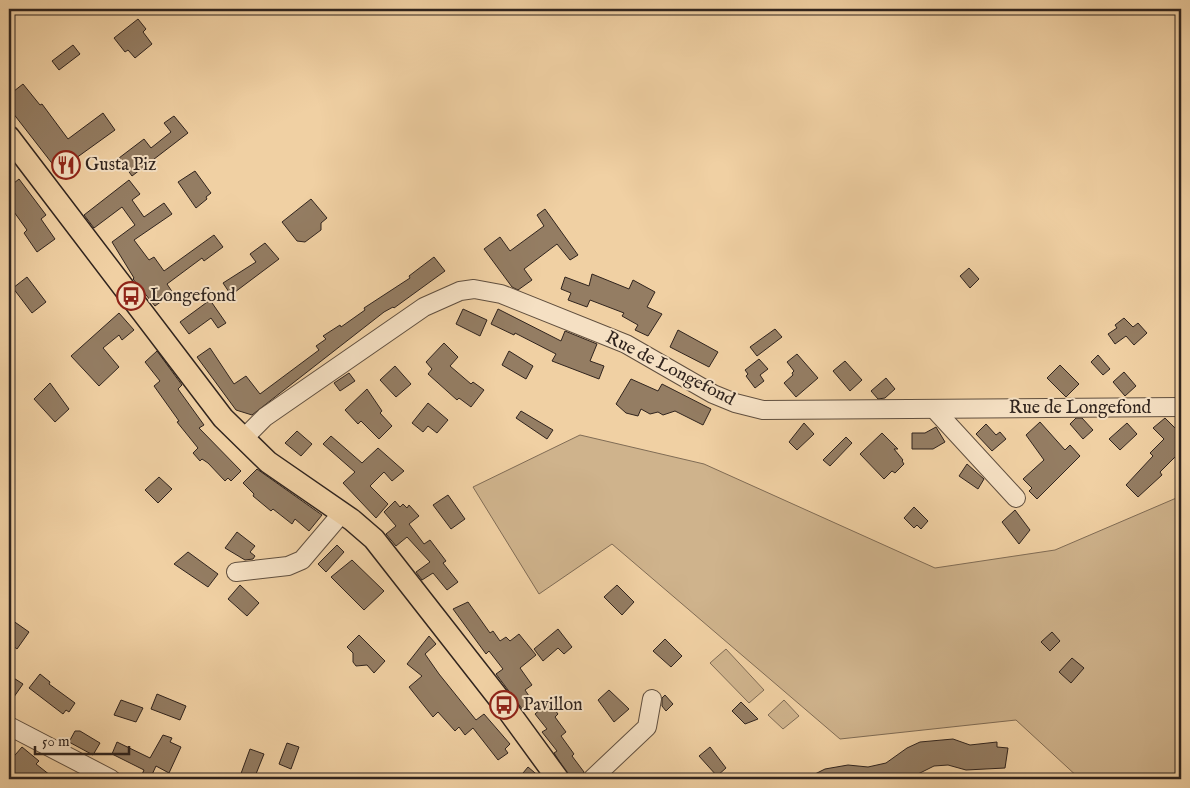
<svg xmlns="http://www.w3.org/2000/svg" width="1190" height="788" viewBox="0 0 1190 788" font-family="'IM FELL English',serif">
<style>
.green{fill:#cfb38c;stroke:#806c55}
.building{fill:#947d63;stroke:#30241e}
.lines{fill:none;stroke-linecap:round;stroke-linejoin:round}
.minor-casing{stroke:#604f3f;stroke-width:20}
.major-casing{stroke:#30241e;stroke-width:24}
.minor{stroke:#f5e0c3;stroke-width:18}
.major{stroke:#f0d0a3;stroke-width:21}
.labels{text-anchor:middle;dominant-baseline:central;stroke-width:4;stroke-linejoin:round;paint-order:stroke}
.poi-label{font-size:18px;fill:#30241e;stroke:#f5e0c3;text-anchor:start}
.street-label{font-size:18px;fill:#30241e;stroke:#f5e0c3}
</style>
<rect width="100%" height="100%" fill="#f0d0a3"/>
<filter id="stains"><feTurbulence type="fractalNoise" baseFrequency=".004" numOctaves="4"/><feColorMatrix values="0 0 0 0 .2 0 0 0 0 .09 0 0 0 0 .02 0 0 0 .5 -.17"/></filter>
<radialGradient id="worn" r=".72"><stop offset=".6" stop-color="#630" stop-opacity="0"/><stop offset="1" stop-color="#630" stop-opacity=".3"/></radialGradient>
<!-- green -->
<g class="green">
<path d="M 580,435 L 704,464 L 935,568 L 1055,550 L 1181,496 L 1181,779 L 1080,779 L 1016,720 L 840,739 L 612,544 L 539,594 L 473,487 Z"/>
<path d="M 726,649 L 764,690 L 749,703 L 710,663 Z"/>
<path d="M 784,700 L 799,716 L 783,729 L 768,715 Z"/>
</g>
<!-- building -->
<g class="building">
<path d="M 138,19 L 146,29 L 143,32 L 152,44 L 135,58 L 128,50 L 125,52 L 114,38 Z"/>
<path d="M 73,45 L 80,54 L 59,70 L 52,61 Z"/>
<path d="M 23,84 L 40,105 L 42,104 L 68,139 L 103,113 L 115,130 L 58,171 L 9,108 L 9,95 Z"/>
<path d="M 174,116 L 188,133 L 132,176 L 119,158 L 144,139 L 151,148 L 171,132 L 164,123 Z"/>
<path d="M 195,171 L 211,193 L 206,197 L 207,199 L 196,208 L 178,182 Z"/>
<path d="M 19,179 L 46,215 L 41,219 L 55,239 L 37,252 L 24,233 L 27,230 L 9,205 L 9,187 Z"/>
<path d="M 129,180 L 140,194 L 132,200 L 144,217 L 164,203 L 172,214 L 134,240 L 149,260 L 154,257 L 164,271 L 214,235 L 223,247 L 204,261 L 202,258 L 167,284 L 173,293 L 155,306 L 133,279 L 134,278 L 112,242 L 135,225 L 122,207 L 94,228 L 84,215 Z"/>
<path d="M 311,199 L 327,218 L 321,223 L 321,230 L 305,242 L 297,241 L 282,222 Z"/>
<path d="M 545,209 L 578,255 L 570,260 L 557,244 L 524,269 L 532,280 L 518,290 L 512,287 L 484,249 L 500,237 L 510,251 L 544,226 L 537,215 Z"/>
<path d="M 265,243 L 279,259 L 231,295 L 223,283 L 256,262 L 250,254 Z"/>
<path d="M 434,257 L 445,271 L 394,308 L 393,307 L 384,312 L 252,415 L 236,410 L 197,357 L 210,348 L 234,384 L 246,376 L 260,394 L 319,350 L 316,346 L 326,339 L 323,336 L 340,325 L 341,327 L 365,310 L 364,308 L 410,278 L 409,276 Z"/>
<path d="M 969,268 L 979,279 L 970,288 L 960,276 Z"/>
<path d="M 592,274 L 629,289 L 633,280 L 655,292 L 647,307 L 662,314 L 648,336 L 635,330 L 638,325 L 622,316 L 624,313 L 590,300 L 587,307 L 568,300 L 571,293 L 561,289 L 565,277 L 589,286 Z"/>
<path d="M 27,277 L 46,302 L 32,313 L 13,288 Z"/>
<path d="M 210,300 L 226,323 L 218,328 L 211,318 L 189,334 L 180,322 Z"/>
<path d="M 463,309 L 487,320 L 480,336 L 456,324 Z"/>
<path d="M 498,309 L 561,341 L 565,331 L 597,344 L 590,361 L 604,366 L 599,379 L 552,361 L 556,354 L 515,333 L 514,335 L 491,324 Z"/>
<path d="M 119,313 L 134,330 L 122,340 L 119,335 L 103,348 L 119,367 L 99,386 L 71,356 Z"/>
<path d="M 1124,318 L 1133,327 L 1138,323 L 1147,333 L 1134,345 L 1126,336 L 1115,344 L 1108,334 L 1117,328 L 1115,325 Z"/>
<path d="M 775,329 L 782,337 L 757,356 L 750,347 Z"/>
<path d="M 678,330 L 718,352 L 709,367 L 670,347 Z"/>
<path d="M 444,343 L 458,357 L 450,366 L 471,384 L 473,382 L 484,390 L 471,407 L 459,398 L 457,400 L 428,374 L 432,369 L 426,362 Z"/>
<path d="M 157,351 L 182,385 L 178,389 L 204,425 L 199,428 L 241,471 L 231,481 L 228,478 L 225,481 L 208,463 L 202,459 L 200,461 L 193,453 L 198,448 L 177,422 L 179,421 L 154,386 L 160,381 L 145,362 Z"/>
<path d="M 509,351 L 533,366 L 526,379 L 502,365 Z"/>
<path d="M 797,354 L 818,378 L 796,397 L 784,383 L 793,375 L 792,373 L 794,371 L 787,362 Z"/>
<path d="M 1098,355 L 1110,369 L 1103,375 L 1091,362 Z"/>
<path d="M 759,359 L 768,369 L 760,375 L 764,381 L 755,388 L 746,376 L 748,374 L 745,370 Z"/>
<path d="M 845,361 L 862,380 L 850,391 L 833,371 Z"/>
<path d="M 1060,365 L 1079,384 L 1066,397 L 1047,378 Z"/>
<path d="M 395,366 L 411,384 L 396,397 L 380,380 Z"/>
<path d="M 1124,372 L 1136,386 L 1125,396 L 1113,382 Z"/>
<path d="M 349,373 L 355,381 L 340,391 L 334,383 Z"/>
<path d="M 886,378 L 895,389 L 885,398 L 878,399 L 871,391 Z"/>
<path d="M 631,379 L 658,391 L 662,384 L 711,409 L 703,425 L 675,411 L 663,415 L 658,412 L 650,414 L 641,409 L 638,416 L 626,413 L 616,404 Z"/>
<path d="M 50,383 L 69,409 L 55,422 L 34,399 Z"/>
<path d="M 367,389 L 382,411 L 380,413 L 392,426 L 379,439 L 361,421 L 358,424 L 345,410 Z"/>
<path d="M 428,403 L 448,420 L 437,433 L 428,426 L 423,432 L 412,423 Z"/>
<path d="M 521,411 L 553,430 L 547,439 L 516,418 Z"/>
<path d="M 1076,418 L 1082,418 L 1093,430 L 1083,439 L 1070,424 Z"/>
<path d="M 1165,418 L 1181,434 L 1181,451 L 1160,472 L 1162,475 L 1138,497 L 1126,485 L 1153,456 L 1150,453 L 1164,439 L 1153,428 Z"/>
<path d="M 1040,422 L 1065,450 L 1070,445 L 1080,456 L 1037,499 L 1029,491 L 1032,488 L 1023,479 L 1044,460 L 1026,435 Z"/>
<path d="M 804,423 L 814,434 L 797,450 L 789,442 Z"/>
<path d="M 1127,423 L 1137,434 L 1120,450 L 1109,439 Z"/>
<path d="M 986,424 L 996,435 L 1000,432 L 1006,439 L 992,451 L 976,434 Z"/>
<path d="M 936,427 L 945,442 L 933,449 L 912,449 L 912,433 L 925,433 Z"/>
<path d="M 297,431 L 312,444 L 301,456 L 285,443 Z"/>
<path d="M 882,433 L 898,449 L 894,449 L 903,460 L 902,461 L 904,464 L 895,473 L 892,471 L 884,479 L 860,454 Z"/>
<path d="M 331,436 L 362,463 L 378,448 L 404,471 L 392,481 L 384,472 L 370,486 L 388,504 L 376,518 L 343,483 L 355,472 L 323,444 Z"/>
<path d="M 846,437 L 852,443 L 830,466 L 823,460 Z"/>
<path d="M 967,464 L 984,479 L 978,489 L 959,476 Z"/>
<path d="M 257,469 L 322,515 L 309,531 L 295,519 L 292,524 L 273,509 L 271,511 L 253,496 L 254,494 L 243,483 Z"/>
<path d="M 159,477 L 172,489 L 158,503 L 145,490 Z"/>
<path d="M 448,495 L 465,519 L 451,529 L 433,505 Z"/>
<path d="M 395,501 L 400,507 L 403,504 L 407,508 L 409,505 L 419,516 L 409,524 L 424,544 L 430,540 L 446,561 L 443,563 L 458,582 L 447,590 L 433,573 L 422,580 L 416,572 L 430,562 L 407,537 L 396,546 L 386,534 L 396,526 L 384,512 Z"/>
<path d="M 914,507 L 928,521 L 921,529 L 917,525 L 914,528 L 904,518 Z"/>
<path d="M 1015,510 L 1030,530 L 1019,544 L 1002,522 Z"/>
<path d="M 237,532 L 255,546 L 250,552 L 255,556 L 253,559 L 245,560 L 225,548 Z"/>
<path d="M 337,545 L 344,552 L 326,572 L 318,564 Z"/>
<path d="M 188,552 L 218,574 L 208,587 L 174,564 Z"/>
<path d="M 352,560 L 384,591 L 364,610 L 331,577 Z"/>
<path d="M 240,585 L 259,603 L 247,616 L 228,599 Z"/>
<path d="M 617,585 L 634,602 L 622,615 L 604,597 Z"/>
<path d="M 468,602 L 490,633 L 493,631 L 500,641 L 506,637 L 510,641 L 519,634 L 536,655 L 520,668 L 532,685 L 525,690 L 533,702 L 523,710 L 496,674 L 503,669 L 489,651 L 486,654 L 453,609 Z"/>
<path d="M 9,618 L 29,632 L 17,649 L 9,643 Z"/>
<path d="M 558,629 L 572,647 L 564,654 L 558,648 L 543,661 L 534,649 Z"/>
<path d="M 1052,632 L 1060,641 L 1050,651 L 1041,642 Z"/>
<path d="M 359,635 L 385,661 L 374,673 L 367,665 L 356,666 L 353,662 L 353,653 L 347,647 Z"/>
<path d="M 429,636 L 436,644 L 425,654 L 439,674 L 476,720 L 484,714 L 510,744 L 505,749 L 508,753 L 498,760 L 473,728 L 465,735 L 459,727 L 455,731 L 438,712 L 433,717 L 409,687 L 422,676 L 407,664 Z"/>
<path d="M 665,639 L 682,656 L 671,667 L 653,651 Z"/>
<path d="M 1072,658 L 1084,668 L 1071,683 L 1059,672 Z"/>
<path d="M 40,674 L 50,682 L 49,684 L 75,703 L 69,712 L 66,710 L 63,714 L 29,688 Z"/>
<path d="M 9,675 L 23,684 L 9,704 Z"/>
<path d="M 609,690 L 629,709 L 614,722 L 598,700 Z"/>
<path d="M 157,694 L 186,706 L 180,720 L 151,709 Z"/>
<path d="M 665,695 L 673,704 L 666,711 L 662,706 L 662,698 Z"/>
<path d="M 121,700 L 143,708 L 136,722 L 114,715 Z"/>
<path d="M 549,702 L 558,714 L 555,717 L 566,732 L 561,736 L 574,754 L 572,756 L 584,772 L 582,779 L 570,778 L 554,753 L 557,751 L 542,732 L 547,729 L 535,714 Z"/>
<path d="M 741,702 L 758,719 L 745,724 L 732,711 Z"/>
<path d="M 75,731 L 80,731 L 100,743 L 93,755 L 69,742 Z"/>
<path d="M 163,735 L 172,738 L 170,742 L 181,747 L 169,773 L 156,766 L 150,779 L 140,779 L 144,770 L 112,754 L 117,742 L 150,758 Z"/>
<path d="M 953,739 L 970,745 L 997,742 L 997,747 L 1008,748 L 1005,768 L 966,770 L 948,765 L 934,766 L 908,779 L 805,779 L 825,769 L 848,765 L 868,767 L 886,763 L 907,748 L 920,742 Z"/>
<path d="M 287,743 L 299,747 L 291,769 L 279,764 Z"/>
<path d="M 22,747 L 39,761 L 36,764 L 55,779 L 20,779 L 9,770 L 9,762 Z"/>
<path d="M 710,747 L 726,768 L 717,776 L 699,756 Z"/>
<path d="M 250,749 L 264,754 L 254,779 L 239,779 Z"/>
<path d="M 528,767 L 541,778 L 543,779 L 518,779 Z"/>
</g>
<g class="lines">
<defs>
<g id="minor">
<path d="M 935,410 L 1016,498"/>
<path d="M 243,439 L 265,417 L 424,307 L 460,291 L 474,289 L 501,294 L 626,344 L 713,394 L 735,403 L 763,410 L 1181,407"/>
<path d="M 236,572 L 288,566 L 302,560 L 342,513"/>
<path d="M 9,726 L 111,779"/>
<path d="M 592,779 L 647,727 L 652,699"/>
</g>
<path id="major" d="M 9,137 L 223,418 L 268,462 L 352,520 L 374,539 L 504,705 L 558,779"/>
</defs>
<!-- minor casing -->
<use href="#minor" class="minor-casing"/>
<!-- major casing -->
<use href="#major" class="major-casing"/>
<!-- minor -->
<use href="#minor" class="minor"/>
<!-- major -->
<use href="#major" class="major"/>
</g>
<!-- icons -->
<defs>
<symbol id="restaurant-ring" viewBox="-11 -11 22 22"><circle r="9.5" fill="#f5e0c3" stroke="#8f2418" stroke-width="1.5"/><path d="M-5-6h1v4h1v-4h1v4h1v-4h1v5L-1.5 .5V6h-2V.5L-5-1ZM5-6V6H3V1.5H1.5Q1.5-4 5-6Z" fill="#8f2418"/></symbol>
<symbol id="bus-ring" viewBox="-11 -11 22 22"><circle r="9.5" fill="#f5e0c3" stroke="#8f2418" stroke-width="1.5"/><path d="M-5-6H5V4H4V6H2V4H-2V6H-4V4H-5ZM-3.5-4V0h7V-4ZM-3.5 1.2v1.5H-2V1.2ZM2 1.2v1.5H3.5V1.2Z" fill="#8f2418"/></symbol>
</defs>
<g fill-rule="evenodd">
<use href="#restaurant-ring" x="50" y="149" width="32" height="32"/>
<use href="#bus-ring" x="115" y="280" width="32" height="32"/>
<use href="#bus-ring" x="488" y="689" width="32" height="32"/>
</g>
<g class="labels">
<!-- poi labels -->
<g class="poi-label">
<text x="85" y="165">Gusta Piz</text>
<text x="150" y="296">Longefond</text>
<text x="523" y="705">Pavillon</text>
</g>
<!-- street labels -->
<g class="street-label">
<text transform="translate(670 369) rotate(27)">Rue de Longefond</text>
<text x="1080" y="408">Rue de Longefond</text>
</g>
</g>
<!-- margin -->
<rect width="1190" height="788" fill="none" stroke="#f0d0a3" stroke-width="30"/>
<rect x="10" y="10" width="1170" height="768" fill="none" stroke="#30241e" stroke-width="2.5"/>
<rect x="15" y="15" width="1160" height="758" fill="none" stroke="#30241e"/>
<!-- scale -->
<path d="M35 746v8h94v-8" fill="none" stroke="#30241e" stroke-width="2.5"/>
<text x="42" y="746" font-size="15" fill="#30241e" stroke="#f5e0c3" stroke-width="4" paint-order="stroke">50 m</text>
<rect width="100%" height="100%" filter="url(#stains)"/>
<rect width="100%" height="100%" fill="url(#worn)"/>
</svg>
